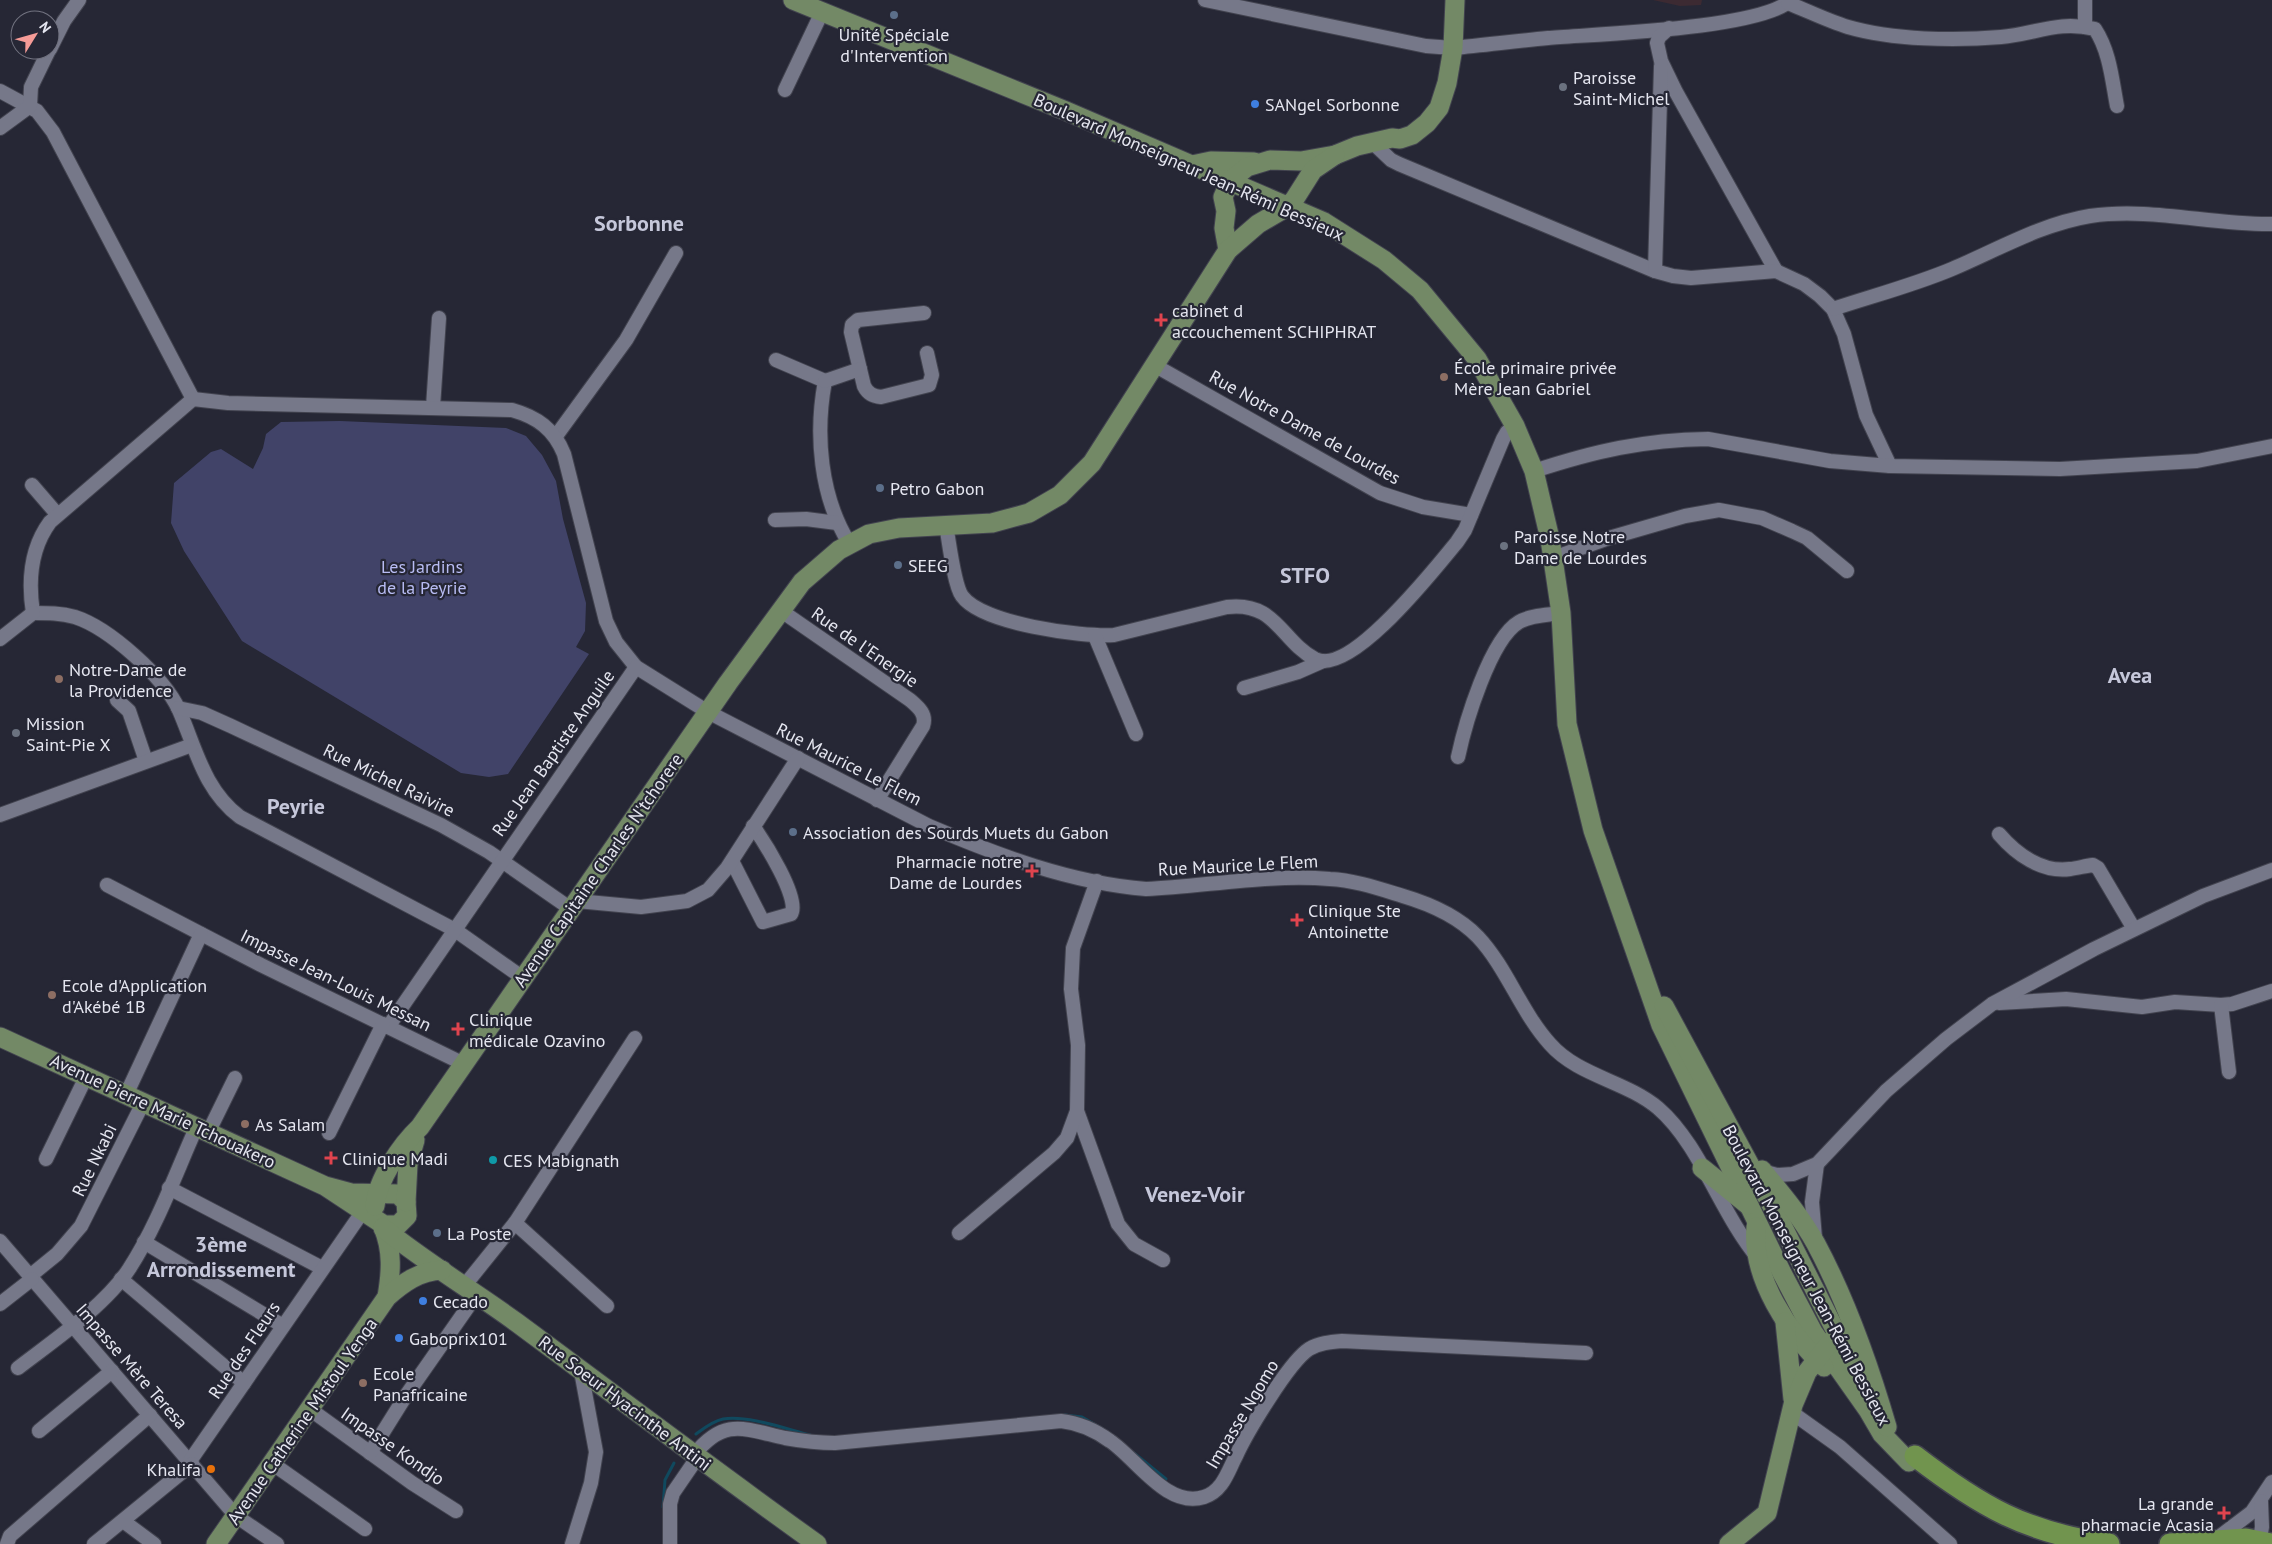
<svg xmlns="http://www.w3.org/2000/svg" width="2272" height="1544" viewBox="0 0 2272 1544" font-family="'PT Sans',sans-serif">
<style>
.medical{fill:#3c2a32}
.green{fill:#414368}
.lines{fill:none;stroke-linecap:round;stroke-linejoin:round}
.stream{stroke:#10495e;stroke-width:3}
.minor-casing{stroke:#42434f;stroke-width:16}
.major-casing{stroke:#42434f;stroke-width:21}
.highway-casing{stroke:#42434f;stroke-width:24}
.minor{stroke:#767889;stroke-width:14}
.major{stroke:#738966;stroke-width:19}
.highway{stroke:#71944e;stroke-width:21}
.service-dot{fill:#5c6f8a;stroke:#262735;stroke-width:2}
.worship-dot{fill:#6b7280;stroke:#262735;stroke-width:2}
.shop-dot{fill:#3f7fe0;stroke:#262735;stroke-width:2}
.health-dot{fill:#e0444e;stroke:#262735;stroke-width:2}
.education-dot{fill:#8d6e63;stroke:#262735;stroke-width:2}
.culture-dot{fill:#0f9aa8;stroke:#262735;stroke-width:2}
.food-dot{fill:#e8710a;stroke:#262735;stroke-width:2}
.labels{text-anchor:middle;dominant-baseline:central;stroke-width:4.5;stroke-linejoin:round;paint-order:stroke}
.poi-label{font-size:18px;fill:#e5e6f0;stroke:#262735;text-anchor:start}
.street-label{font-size:18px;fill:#e5e6f0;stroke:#262735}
.park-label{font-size:18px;fill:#b8bcf3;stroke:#262735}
.district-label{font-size:22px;font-weight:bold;fill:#c5c7da;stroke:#262735}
</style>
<rect width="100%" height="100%" fill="#262735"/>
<!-- medical -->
<path class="medical" d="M 1653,0 L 1702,0 L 1701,5 L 1680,6 Z"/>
<!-- green -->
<path class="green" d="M 340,421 L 506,428 L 526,436 L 542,455 L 556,481 L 563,519 L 586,603 L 585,631 L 576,647 L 589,654 L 508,774 L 489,777 L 461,773 L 242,641 L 184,551 L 171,523 L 174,483 L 211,452 L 221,449 L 253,469 L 263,448 L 266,434 L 281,422 Z"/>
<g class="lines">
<!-- stream -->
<g class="stream">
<path d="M 1065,1415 L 1082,1417 L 1103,1429"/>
<path d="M 696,1434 C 704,1428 713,1421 723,1419 C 748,1415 786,1429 810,1435"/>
<path d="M 1134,1453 L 1166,1479"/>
<path d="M 663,1507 L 665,1480 L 674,1463"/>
</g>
<defs>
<g id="minor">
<path d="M 1205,0 L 1426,46 L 1453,48 C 1485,45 1516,41 1548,38 C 1596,34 1761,29 1791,0"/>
<path d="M 1788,3 C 1808,11 1828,21 1848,27 C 1893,40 1955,41 2001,37 C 2036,34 2058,20 2095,29 C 2110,52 2112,80 2117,106"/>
<path d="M 2085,27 L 2085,0"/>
<path d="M 1669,28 L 1659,37 L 1657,43 L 1661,61 L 1676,92 L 1776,271"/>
<path d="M 50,49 L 64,21 L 79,0"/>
<path d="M 785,90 L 822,12"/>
<path d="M 0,91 L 37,111 L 53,132 L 193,399"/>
<path d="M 0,128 L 30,106 L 31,87 L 49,50"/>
<path d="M 1373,143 L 1391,160 L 1399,164 L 1655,271 L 1673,276 L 1691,278 L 1776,271 L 1804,284 L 1820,296 L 1833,309 L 1844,334 L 1866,415 L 1890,466"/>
<path d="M 1655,271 L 1661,66"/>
<path d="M 1833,309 C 1872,296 1914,285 1952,269 C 1997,250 2041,224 2090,216 C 2151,207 2211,225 2272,224"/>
<path d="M 924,313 L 858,320 L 852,325 L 851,332 L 864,386 C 868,394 873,396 881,397 L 929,385 L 932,375 L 927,353"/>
<path d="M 776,360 L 825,381"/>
<path d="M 1154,365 L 1380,493 L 1423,507 L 1471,515"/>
<path d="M 825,381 C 815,434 820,496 849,543"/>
<path d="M 825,381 L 860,369"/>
<path d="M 433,407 L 439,318"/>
<path d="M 556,436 L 626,340 L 676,253"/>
<path d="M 1534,471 C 1595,451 1643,440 1708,439 L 1830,461 L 1890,466 L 2060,469 L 2197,461 L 2272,446"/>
<path d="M 32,485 L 57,514"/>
<path d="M 775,520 L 806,519 L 837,523"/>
<path d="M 946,525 C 949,541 954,585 962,596 C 982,624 1081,637 1114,635 L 1227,607 C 1276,601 1281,641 1315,659 C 1351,677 1436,567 1457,542 L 1465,530 L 1503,439 L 1507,432 L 1515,426"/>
<path d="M 1553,558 L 1609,538 L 1685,516 L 1719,510 L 1762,518 L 1792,531 L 1807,538 L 1847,571"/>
<path d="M 780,610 L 910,700 C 918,707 927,714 923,726 L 877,800"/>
<path d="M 33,613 C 28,581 30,549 50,522 L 193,399 L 228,403 L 512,410 C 537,417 554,429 564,454 L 606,621 L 616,642 L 636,667 L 708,712 L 929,826 C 997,855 1071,883 1146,889 C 1207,886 1269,874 1330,879 C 1354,880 1380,889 1403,896 C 1430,904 1458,916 1478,937 C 1507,968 1521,1012 1550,1044 C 1578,1076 1626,1081 1658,1108 C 1700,1144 1721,1214 1758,1258"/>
<path d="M 33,613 C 48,613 61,613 75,617 C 109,628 164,677 179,710 C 196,749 204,790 240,817 L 455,930 L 523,978"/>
<path d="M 1095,636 L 1136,734"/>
<path d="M 0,639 L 33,613"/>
<path d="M 1244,688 L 1298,672 L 1323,661"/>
<path d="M 117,700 L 129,711 L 146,761"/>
<path d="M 178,708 L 202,713 L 231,726 L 441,825 L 489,852 L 571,909"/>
<path d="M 1458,757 C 1465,724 1490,639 1519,622 C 1531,615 1548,615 1561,613"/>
<path d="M 0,815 L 192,745"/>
<path d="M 1999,834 C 2016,854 2042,873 2070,869 C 2078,868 2085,866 2093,865 L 2098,868 L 2134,929"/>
<path d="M 732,861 L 763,922 L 791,914 C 801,899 763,840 753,826"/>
<path d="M 107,885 L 261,965 L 464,1064"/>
<path d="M 577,901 L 641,907 L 687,901 L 708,890 L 727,868 L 798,758"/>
<path d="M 1999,1003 L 2066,999 L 2142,1007 L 2175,1002 L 2221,1005 L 2232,1004 L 2272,991"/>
<path d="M 2221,1005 L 2229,1072"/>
<path d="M 388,1027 L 636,667"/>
<path d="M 126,1095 L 201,934"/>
<path d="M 1077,1111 L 1118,1224 L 1134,1244 L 1163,1260"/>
<path d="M 208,1133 L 235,1078"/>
<path d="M 329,1133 L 383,1024"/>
<path d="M 46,1159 L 86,1077"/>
<path d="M 1762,1171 L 1777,1175 L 1793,1174 L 1817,1164 L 1886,1091 L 1946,1039 L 1992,1004 L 2094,949 L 2203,896 L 2272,870"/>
<path d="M 169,1188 L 322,1268"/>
<path d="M 515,1223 L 607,1306"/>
<path d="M 959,1233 L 1054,1153 L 1067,1138 L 1077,1111 L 1078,1045 L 1071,989 L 1073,948 L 1097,881"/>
<path d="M 1815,1238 L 1812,1202 L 1817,1164"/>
<path d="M 0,1241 L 236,1516 L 277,1544"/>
<path d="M 144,1242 L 283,1326"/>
<path d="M 30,1276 L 57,1254 L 81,1226 L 143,1103"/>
<path d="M 121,1279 L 244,1383"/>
<path d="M 465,1285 L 515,1223 L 635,1038"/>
<path d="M 0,1304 L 32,1279"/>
<path d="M 18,1368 C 53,1341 105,1306 129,1269 C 157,1226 175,1175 196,1128"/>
<path d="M 311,1410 L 412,1483 L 456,1511"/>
<path d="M 1791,1412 L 1840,1447 L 1950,1544"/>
<path d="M 39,1431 L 112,1371"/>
<path d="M 370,1453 L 405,1397 L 477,1294"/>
<path d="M 694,1455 C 724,1417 744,1429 785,1438 C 802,1441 818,1443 835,1443 L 1061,1421 C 1079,1423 1095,1430 1110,1441 C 1136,1458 1167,1509 1204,1497 C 1223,1491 1228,1471 1236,1456 C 1247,1432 1289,1362 1309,1349 C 1319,1343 1330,1342 1342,1341 L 1586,1353"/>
<path d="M 190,1461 L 363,1211"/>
<path d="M 273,1464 L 365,1529"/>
<path d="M 123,1521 L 154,1544"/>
<path d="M 2215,1540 L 2252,1512 L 2272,1482"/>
<path d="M 7,1544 L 10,1536 L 150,1415"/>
<path d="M 94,1544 L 192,1464"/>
<path d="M 572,1544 L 591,1483 L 596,1452 L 581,1371"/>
<path d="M 670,1544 L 670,1504 L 673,1493 L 697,1458"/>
<path d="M 2259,1544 L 2262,1527 L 2261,1501"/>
</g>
<g id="major">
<path d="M 793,0 L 1066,111 L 1324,222 L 1384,260 L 1420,290 L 1477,359 L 1515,426 L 1534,471 L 1550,539 L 1561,613 L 1567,724 L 1593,830 L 1661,1025 L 1782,1273 L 1813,1332 L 1868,1410 L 1882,1434 L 1909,1462"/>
<path d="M 1192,165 L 1211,161 L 1254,162"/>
<path d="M 1228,250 L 1224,228 L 1226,211 L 1223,197 L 1230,181 L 1247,167 L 1270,160 L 1301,161 L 1335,155 L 1357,146 L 1392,138 L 1400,139 L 1412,135 L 1427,123 L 1439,108 L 1447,83 L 1453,48 L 1455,0"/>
<path d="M 1664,1006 L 1780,1221 L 1868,1395"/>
<path d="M 0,1037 L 325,1186 L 351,1193 L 398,1194 L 406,1202 L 407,1216 L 398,1225 L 384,1225 L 325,1186"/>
<path d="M 1702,1168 L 1748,1205"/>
<path d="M 1762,1170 C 1781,1193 1802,1218 1816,1244 C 1847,1302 1869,1365 1887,1427"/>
<path d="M 406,1202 L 408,1164 L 415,1140"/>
<path d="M 375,1206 C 377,1180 401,1145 420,1127 L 728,683 L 802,582 L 839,550 L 869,534 L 899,528 L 992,523 L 1029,513 L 1060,495 L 1092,463 L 1228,250 L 1258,224 L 1287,207 L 1294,200 L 1313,170 L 1335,155"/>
<path d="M 383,1227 C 393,1251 391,1273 387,1297"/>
<path d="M 1756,1227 C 1751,1278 1789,1333 1824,1367"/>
<path d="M 383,1228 C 425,1262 472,1290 516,1322 C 616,1396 715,1471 817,1544"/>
<path d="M 1785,1322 L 1793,1399"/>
<path d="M 216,1544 L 387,1297 C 403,1283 419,1271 442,1270"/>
<path d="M 1729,1544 L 1767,1513 L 1793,1405 L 1807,1372 L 1832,1340"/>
</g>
<g id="highway">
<path d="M 1915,1456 C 1980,1506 2026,1533 2109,1544"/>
<path d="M 2170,1544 L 2246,1539 L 2271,1544"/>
</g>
</defs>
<!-- minor casing -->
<use href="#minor" class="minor-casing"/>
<!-- major casing -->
<use href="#major" class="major-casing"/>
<!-- highway casing -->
<use href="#highway" class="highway-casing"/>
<!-- minor -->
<use href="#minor" class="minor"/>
<!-- major -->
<use href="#major" class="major"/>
<!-- highway -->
<use href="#highway" class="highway"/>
</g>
<!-- markers -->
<g class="service-dot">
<circle cx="894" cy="15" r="5"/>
<circle cx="880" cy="488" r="5"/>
<circle cx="898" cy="565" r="5"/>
<circle cx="793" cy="832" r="5"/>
<circle cx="437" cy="1233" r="5"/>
</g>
<g class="worship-dot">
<circle cx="1563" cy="87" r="5"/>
<circle cx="1504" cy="546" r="5"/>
<circle cx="16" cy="733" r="5"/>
</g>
<g class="shop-dot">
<circle cx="1255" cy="104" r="5"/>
<circle cx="423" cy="1301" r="5"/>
<circle cx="399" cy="1338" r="5"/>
</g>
<g class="health-dot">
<path d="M1158.5 312.5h5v5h5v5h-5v5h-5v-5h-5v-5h5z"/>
<path d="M1029.5 863.5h5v5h5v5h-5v5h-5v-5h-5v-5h5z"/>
<path d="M1294.5 912.5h5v5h5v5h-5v5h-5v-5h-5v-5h5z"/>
<path d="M455.5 1021.5h5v5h5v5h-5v5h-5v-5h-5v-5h5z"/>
<path d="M328.5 1150.5h5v5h5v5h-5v5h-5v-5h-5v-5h5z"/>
<path d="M2221.5 1505.5h5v5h5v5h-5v5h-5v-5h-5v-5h5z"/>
</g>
<g class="education-dot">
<circle cx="1444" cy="377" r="5"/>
<circle cx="59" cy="679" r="5"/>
<circle cx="52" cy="995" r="5"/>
<circle cx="245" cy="1124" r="5"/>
<circle cx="363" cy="1383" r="5"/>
</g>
<circle class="culture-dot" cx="493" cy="1160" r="5"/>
<circle class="food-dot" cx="211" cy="1469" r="5"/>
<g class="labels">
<!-- poi labels -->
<g class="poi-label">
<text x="894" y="34" text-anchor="middle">Unité Spéciale<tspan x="894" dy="21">d'Intervention</tspan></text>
<text x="1573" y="77">Paroisse<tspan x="1573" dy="21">Saint-Michel</tspan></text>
<text x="1265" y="104">SANgel Sorbonne</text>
<text x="1172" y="310">cabinet d<tspan x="1172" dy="21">accouchement SCHIPHRAT</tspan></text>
<text x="1454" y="367">École primaire privée<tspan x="1454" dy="21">Mère Jean Gabriel</tspan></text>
<text x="890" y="488">Petro Gabon</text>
<text x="1514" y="536">Paroisse Notre<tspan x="1514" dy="21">Dame de Lourdes</tspan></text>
<text x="908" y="565">SEEG</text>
<text x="69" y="669">Notre-Dame de<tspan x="69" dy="21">la Providence</tspan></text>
<text x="26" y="723">Mission<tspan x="26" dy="21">Saint-Pie X</tspan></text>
<text x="803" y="832">Association des Sourds Muets du Gabon</text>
<text x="1022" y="861" text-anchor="end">Pharmacie notre<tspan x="1022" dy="21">Dame de Lourdes</tspan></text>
<text x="1308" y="910">Clinique Ste<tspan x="1308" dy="21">Antoinette</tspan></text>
<text x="62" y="985">Ecole d'Application<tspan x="62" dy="21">d'Akébé 1B</tspan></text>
<text x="469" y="1019">Clinique<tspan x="469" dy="21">médicale Ozavino</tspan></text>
<text x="255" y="1124">As Salam</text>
<text x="342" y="1158">Clinique Madi</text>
<text x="503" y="1160">CES Mabignath</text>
<text x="447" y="1233">La Poste</text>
<text x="433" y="1301">Cecado</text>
<text x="409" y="1338">Gaboprix101</text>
<text x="373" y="1373">Ecole<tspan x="373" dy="21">Panafricaine</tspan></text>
<text x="201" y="1469" text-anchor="end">Khalifa</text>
<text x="2214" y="1503" text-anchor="end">La grande<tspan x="2214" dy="21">pharmacie Acasia</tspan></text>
</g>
<!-- street labels -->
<g class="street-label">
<text transform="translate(1189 167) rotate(24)">Boulevard Monseigneur Jean-Rémi Bessieux</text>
<text transform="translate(1305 427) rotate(29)">Rue Notre Dame de Lourdes</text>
<text transform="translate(865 647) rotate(35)">Rue de l'Energie</text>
<text transform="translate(553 753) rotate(-55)">Rue Jean Baptiste Anguile</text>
<text transform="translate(849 764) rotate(27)">Rue Maurice Le Flem</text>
<text transform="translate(389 780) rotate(26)">Rue Michel Raivire</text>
<text transform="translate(1238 865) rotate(-3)">Rue Maurice Le Flem</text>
<text transform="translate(598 870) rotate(-55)">Avenue Capitaine Charles N'tchorere</text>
<text transform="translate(336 980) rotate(26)">Impasse Jean-Louis Messan</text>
<text transform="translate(163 1111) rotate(25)">Avenue Pierre Marie Tchouakero</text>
<text transform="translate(94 1160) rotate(-64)">Rue Nkabi</text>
<text transform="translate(1807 1275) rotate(62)">Boulevard Monseigneur Jean-Rémi Bessieux</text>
<text transform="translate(244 1350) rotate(-56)">Rue des Fleurs</text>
<text transform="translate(132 1366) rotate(49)">Impasse Mère Teresa</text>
<text transform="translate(625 1403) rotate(37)">Rue Soeur Hyacinthe Antini</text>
<text transform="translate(1242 1414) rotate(-59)">Impasse Ngomo</text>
<text transform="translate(302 1421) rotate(-55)">Avenue Catherine Mistoul Yenga</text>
<text transform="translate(393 1446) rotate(35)">Impasse Kondjo</text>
</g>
<!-- park labels -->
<g class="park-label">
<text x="422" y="566">Les Jardins<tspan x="422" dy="21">de la Peyrie</tspan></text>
</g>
<!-- district labels -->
<g class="district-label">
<text x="639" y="223">Sorbonne</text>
<text x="1305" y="575">STFO</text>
<text x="2130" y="675">Avea</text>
<text x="296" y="806">Peyrie</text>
<text x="1195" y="1194">Venez-Voir</text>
<text x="221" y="1244">3ème<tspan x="221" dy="25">Arrondissement</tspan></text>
</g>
</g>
<!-- north arrow -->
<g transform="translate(35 35) rotate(53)"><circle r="24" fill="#262735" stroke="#727380"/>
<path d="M0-4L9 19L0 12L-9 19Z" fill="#f59b97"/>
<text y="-8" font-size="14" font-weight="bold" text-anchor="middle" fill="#e5e6f0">N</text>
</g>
</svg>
